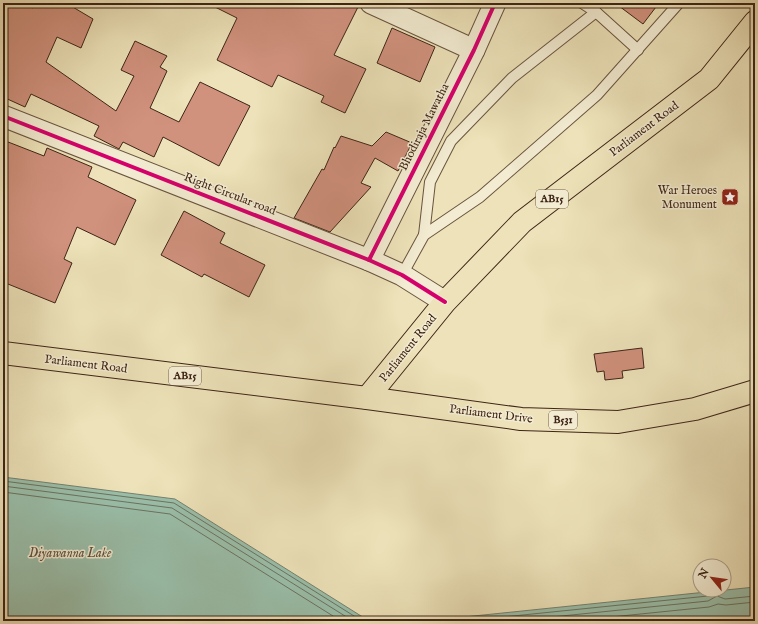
<svg xmlns="http://www.w3.org/2000/svg" width="758" height="624" viewBox="0 0 758 624" font-family="'IM FELL English',serif">
<style>
.water{fill:#9abfaa;stroke:#75816f}
.lines{fill:none;stroke-linecap:round;stroke-linejoin:round}
.shore{stroke:#6c7260;stroke-width:1}
.building{fill:#d0917d;stroke:#3e2416}
.service-casing{stroke:#6a543f;stroke-width:12}
.minor-casing{stroke:#6a543f;stroke-width:23}
.primary-casing{stroke:#3e2416;stroke-width:24}
.service{stroke:#f3ecd2;stroke-width:10}
.minor{stroke:#f3ecd2;stroke-width:21}
.primary{stroke:#ede2b9;stroke-width:22}
.cycleway-casing{stroke:#f3ecd2;stroke-width:6}
.cycleway{stroke:#d6006c;stroke-width:4}
.labels{text-anchor:middle;dominant-baseline:central;stroke-width:3;stroke-linejoin:round;paint-order:stroke}
.shield{fill:#f3ecd2;stroke:#74604e;stroke-width:1}
.shield-label{font-size:11px;font-weight:bold;fill:#3e2416}
.street-label{font-size:12px;fill:#3e2416;stroke:#f3ecd2}
.poi-label{font-size:12px;fill:#3e2416;stroke:#f3ecd2;text-anchor:end}
.water-label{font-size:13px;font-style:italic;fill:#5a5242;stroke:#f3ecd2}
</style>
<rect width="100%" height="100%" fill="#ede2b9"/>
<filter id="stains"><feTurbulence type="fractalNoise" baseFrequency=".005" numOctaves="4"/><feColorMatrix values="0 0 0 0 .2 0 0 0 0 .09 0 0 0 0 .02 0 0 0 .5 -.17"/></filter>
<radialGradient id="worn" r=".72"><stop offset=".6" stop-color="#630" stop-opacity="0"/><stop offset="1" stop-color="#630" stop-opacity=".3"/></radialGradient>
<!-- water -->
<g class="water">
<path d="M 3,477 L 175,499 L 369,621 L 3,621 Z"/>
<path d="M 755,587 L 755,621 L 425,621 Z"/>
</g>
<g class="lines">
<!-- shore -->
<g class="shore">
<path d="M 3,481 L 174,503 L 362,621"/>
<path d="M 3,486 L 172,508 L 353,621"/>
<path d="M 3,492 L 170,514 L 341,621"/>
<path d="M 464,621 L 708,596 L 711,594 L 712,590"/>
<path d="M 513,621 L 708,601 L 717,596 L 725,599 L 755,596"/>
<path d="M 572,621 L 709,607 L 718,604 L 726,605 L 755,602"/>
</g>
</g>
<!-- building -->
<g class="building">
<path d="M 3,3 L 24,3 L 33,8 L 36,3 L 66,3 L 93,19 L 81,48 L 57,37 L 46,62 L 116,111 L 134,76 L 121,70 L 135,41 L 167,56 L 160,67 L 167,71 L 150,108 L 179,122 L 200,82 L 250,106 L 219,166 L 163,137 L 154,157 L 123,142 L 119,149 L 94,136 L 99,126 L 31,94 L 25,107 L 3,97 Z"/>
<path d="M 207,3 L 348,3 L 358,7 L 334,55 L 366,69 L 345,113 L 321,102 L 324,96 L 278,75 L 272,87 L 217,60 L 237,18 Z"/>
<path d="M 615,3 L 659,3 L 643,24 Z"/>
<path d="M 392,28 L 435,47 L 420,82 L 377,63 Z"/>
<path d="M 386,132 L 412,143 L 398,171 L 375,158 L 361,183 L 371,187 L 330,232 L 294,218 L 322,169 L 324,170 L 334,147 L 335,148 L 341,136 L 372,146 Z"/>
<path d="M 3,140 L 44,156 L 47,148 L 92,167 L 88,177 L 136,200 L 115,245 L 77,227 L 64,259 L 72,263 L 55,303 L 3,282 Z"/>
<path d="M 184,211 L 225,233 L 220,243 L 265,265 L 249,297 L 204,274 L 202,277 L 161,255 Z"/>
<path d="M 642,348 L 644,368 L 622,371 L 623,378 L 605,380 L 604,371 L 597,372 L 594,354 Z"/>
</g>
<g class="lines">
<defs>
<g id="service">
<path d="M 582,3 L 596,12"/>
<path d="M 424,235 L 430,182 L 451,141 L 512,78 L 596,12 L 638,50"/>
<path d="M 402,275 L 424,235 L 480,197 L 597,95 L 679,3"/>
</g>
<g id="minor">
<path d="M 371,3 L 474,50"/>
<path d="M 3,116 L 369,260 L 402,275 L 445,302"/>
<path d="M 369,260 L 474,50 L 495,3"/>
</g>
<g id="primary">
<path d="M 3,353 L 367,398 L 521,419 L 618,422 L 695,409 L 755,391"/>
<path d="M 367,398 L 445,302 L 522,222 L 709,79 L 755,22"/>
</g>
</defs>
<!-- service casing -->
<use href="#service" class="service-casing"/>
<!-- minor casing -->
<use href="#minor" class="minor-casing"/>
<!-- primary casing -->
<use href="#primary" class="primary-casing"/>
<!-- service -->
<use href="#service" class="service"/>
<!-- minor -->
<use href="#minor" class="minor"/>
<!-- primary -->
<use href="#primary" class="primary"/>
<defs>
<g id="cycleway">
<path d="M 3,116 L 369,260 L 402,275 L 445,302"/>
<path d="M 369,260 L 474,50 L 495,3"/>
</g>
</defs>
<!-- cycleway casing -->
<use href="#cycleway" class="cycleway-casing"/>
<!-- cycleway -->
<use href="#cycleway" class="cycleway"/>
</g>
<!-- icons -->
<defs>
<symbol id="sight-square" viewBox="-11 -11 22 22"><rect x="-9" y="-9" width="18" height="18" rx="4" fill="#8f2418" stroke="#f3ecd2"/><path d="M0-6L1.8-2.2L6-1.7L2.9 1.2L3.7 5.4L0 3.3L-3.7 5.4L-2.9 1.2L-6-1.7L-1.8-2.2Z" fill="#fff"/></symbol>
</defs>
<g fill-rule="evenodd">
<use href="#sight-square" x="720" y="187" width="20" height="20"/>
</g>
<g class="labels">
<!-- shield labels -->
<g class="shield">
<rect x="536" y="190" width="32" height="18" rx="3"/>
<rect x="169" y="367" width="32" height="18" rx="3"/>
<rect x="549" y="411" width="28" height="18" rx="3"/>
</g>
<g class="shield-label">
<text x="552" y="199">AB15</text>
<text x="185" y="376">AB15</text>
<text x="563" y="420">B531</text>
</g>
<!-- street labels -->
<g class="street-label">
<text transform="translate(424 127) rotate(-63)">Bhodiraja Mawatha</text>
<text transform="translate(644 129) rotate(-37)">Parliament Road</text>
<text transform="translate(230 194) rotate(21)">Right Circular road</text>
<text transform="translate(408 348) rotate(-51)">Parliament Road</text>
<text transform="translate(86 364) rotate(7)">Parliament Road</text>
<text transform="translate(491 414) rotate(7)">Parliament Drive</text>
</g>
<!-- poi labels -->
<g class="poi-label">
<text x="717" y="190">War Heroes<tspan x="717" dy="14">Monument</tspan></text>
</g>
<!-- water labels -->
<g class="water-label">
<text x="70" y="553">Diyawanna Lake</text>
</g>
</g>
<!-- margin -->
<rect width="758" height="624" fill="none" stroke="#ede2b9" stroke-width="16"/>
<rect x="4" y="4" width="750" height="616" fill="none" stroke="#3e2416" stroke-width="2"/>
<rect x="8" y="8" width="742" height="608" fill="none" stroke="#3e2416"/>
<!-- north arrow -->
<g transform="translate(712 578) rotate(299)"><circle r="19" fill="#f3ecd2" stroke="#ab9c87"/>
<path d="M0-3L7 15L0 10L-7 15Z" fill="#8f2418"/>
<text y="-6" font-size="11" font-weight="bold" text-anchor="middle" fill="#3e2416">N</text>
</g>
<rect width="100%" height="100%" filter="url(#stains)"/>
<rect width="100%" height="100%" fill="url(#worn)"/>
</svg>
